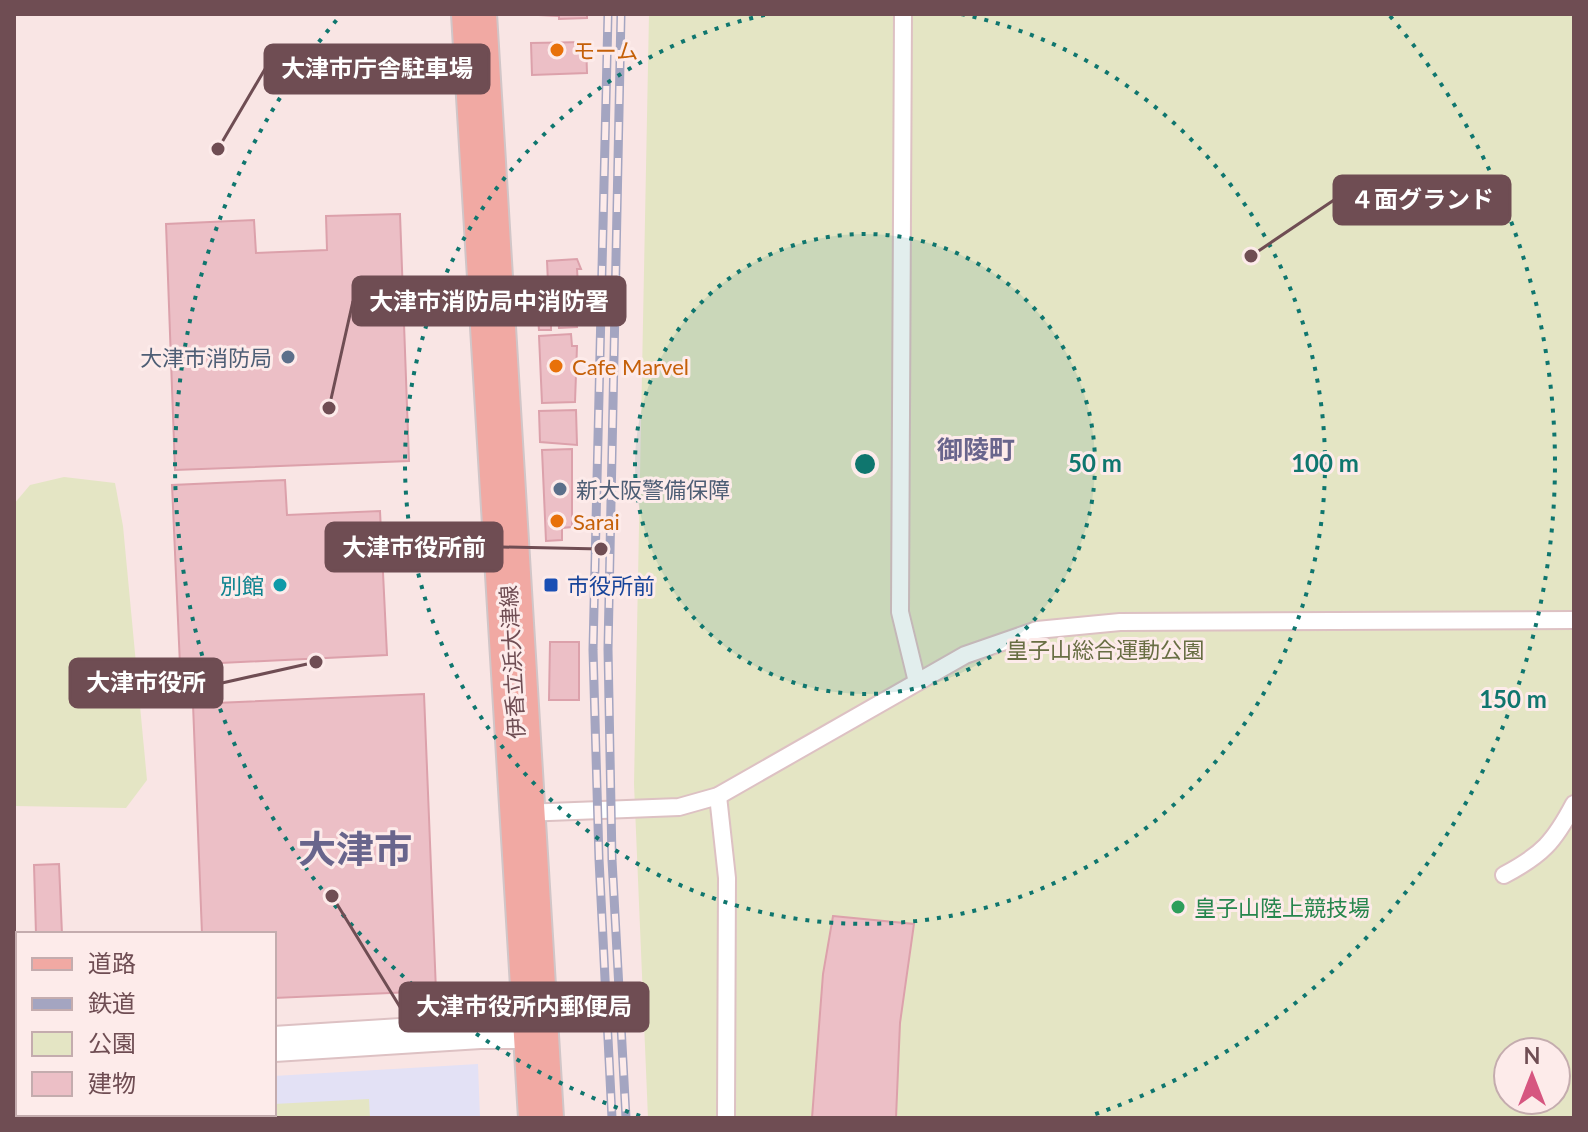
<svg xmlns="http://www.w3.org/2000/svg" width="1588" height="1132" viewBox="0 0 1588 1132" font-family="Lato,'Noto Sans JP',sans-serif">
<style>
.education{fill:#e3e1f5}
.green{fill:#e4e5c4;fill-rule:evenodd}
.building{fill:#ecbfc6;stroke:#dca1ab;stroke-width:2}
.lines{fill:none;stroke-linecap:round;stroke-linejoin:round}
.service-casing{stroke:#ddc1c3;stroke-width:20}
.minor-casing{stroke:#ddc1c3;stroke-width:38}
.primary-casing{stroke:#d1c6c8;stroke-width:48}
.service{stroke:#fff;stroke-width:16}
.minor{stroke:#fff;stroke-width:34}
.primary{stroke:#f1a9a3;stroke-width:44}
.rail-casing{stroke:#a4a5c1;stroke-width:9}
.rail{stroke:#fdebea;stroke-width:6;stroke-dasharray:18;stroke-linecap:butt}
.ring{fill:none;stroke:#0f766e;stroke-width:4;stroke-dasharray:4 8}
.food-dot{fill:#e8710a;stroke:#fdebea;stroke-width:3}
.service-dot{fill:#5c6f8a;stroke:#fdebea;stroke-width:3}
.culture-dot{fill:#0f9aa8;stroke:#fdebea;stroke-width:3}
.transit-dot{fill:#1a4fb4;stroke:#fdebea;stroke-width:3}
.leisure-dot{fill:#2e9e5b;stroke:#fdebea;stroke-width:3}
.labels{text-anchor:middle;dominant-baseline:central;stroke-width:6;stroke-linejoin:round;paint-order:stroke}
.food-label{font-size:22px;fill:#c56008;stroke:#fdebea;text-anchor:start}
.service-label{font-size:22px;fill:#4e5e75;stroke:#fdebea;text-anchor:end}
.culture-label{font-size:22px;fill:#0d838f;stroke:#fdebea;text-anchor:end}
.transit-label{font-size:22px;fill:#164399;stroke:#fdebea;text-anchor:start}
.park-label{font-size:22px;fill:#686e43;stroke:#fdebea}
.street-label{font-size:22px;fill:#6f4d53;stroke:#fdebea}
.leisure-label{font-size:22px;fill:#27864d;stroke:#fdebea;text-anchor:start}
.quarter-label{font-size:26px;font-weight:bold;fill:#69658c;stroke:#fdebea}
.town-label{font-size:38px;font-weight:bold;fill:#69658c;stroke:#fdebea}
.centre{fill:#0f766e;stroke:#fdebea;stroke-width:4}
.ring-label{font-size:24px;text-anchor:middle;font-weight:bold;fill:#0f766e;stroke:#fdebea;stroke-width:6;stroke-linejoin:round;paint-order:stroke}
.leader{fill:none;stroke:#6f4d53;stroke-width:3}
.callout-dot{fill:#6f4d53;stroke:#fdebea;stroke-width:3}
.callout{fill:#6f4d53;stroke:#6f4d53;stroke-width:3}
.callout-label{font-size:24px;text-anchor:middle;font-weight:bold;fill:#fff}
</style>
<rect width="100%" height="100%" fill="#f9e5e4"/>
<!-- education -->
<path class="education" d="M 478,1064 L 480,1118 L 14,1118 L 14,1091 L 18,1091 L 18,1114 L 274,1114 L 274,1076 Z"/>
<!-- green -->
<g class="green">
<path d="M 649,14 L 1574,14 L 1574,1118 L 648,1118 L 634,784 ZM 1508,1052 L 1556,1052 L 1556,1100 L 1508,1100 Z"/>
<path d="M 64,477 L 115,483 L 123,526 L 147,780 L 126,808 L 14,806 L 14,504 L 30,485 Z"/>
<path d="M 369,1099 L 370,1118 L 244,1118 L 243,1114 L 274,1114 L 274,1104 Z"/>
</g>
<!-- building -->
<g class="building">
<path d="M 518,14 L 587,14 L 587,18 L 559,19 L 559,16 Z"/>
<path d="M 586,42 L 587,73 L 532,75 L 531,43 Z"/>
<path d="M 400,214 L 409,461 L 175,470 L 166,224 L 254,220 L 256,253 L 327,250 L 326,216 Z"/>
<path d="M 577,259 L 581,269 L 577,269 L 578,285 L 573,286 L 577,327 L 559,328 L 558,316 L 551,318 L 551,330 L 539,330 L 535,283 L 548,283 L 547,261 Z"/>
<path d="M 571,334 L 572,346 L 577,346 L 575,402 L 542,403 L 539,336 Z"/>
<path d="M 576,410 L 577,445 L 540,442 L 539,411 Z"/>
<path d="M 572,449 L 572,527 L 562,528 L 562,540 L 546,541 L 542,450 Z"/>
<path d="M 285,480 L 287,515 L 380,511 L 387,655 L 180,665 L 172,485 Z"/>
<path d="M 550,642 L 579,642 L 579,700 L 549,700 Z"/>
<path d="M 424,694 L 436,991 L 274,998 L 274,934 L 202,934 L 193,704 Z"/>
<path d="M 59,864 L 62,934 L 36,934 L 34,865 Z"/>
<path d="M 833,916 L 914,924 L 900,1023 L 896,1118 L 812,1118 L 823,974 Z"/>
</g>
<g class="lines">
<defs>
<g id="service">
<path d="M 903,14 L 900,612 L 917,682"/>
<path d="M 718,796 L 727,878 L 726,1118"/>
<path d="M 523,813 L 679,807 L 718,796 L 965,655 L 1037,630 L 1120,622 L 1574,620"/>
<path d="M 1504,875 C 1542,855 1554,842 1574,804"/>
</g>
<g id="minor">
<path d="M 274,1044 L 480,1031 L 537,1031"/>
<path d="M 14,1060 L 18,1060"/>
</g>
<path id="primary" d="M 474,14 L 541,1118"/>
</defs>
<!-- service casing -->
<use href="#service" class="service-casing"/>
<!-- minor casing -->
<use href="#minor" class="minor-casing"/>
<!-- primary casing -->
<use href="#primary" class="primary-casing"/>
<!-- service -->
<use href="#service" class="service"/>
<!-- minor -->
<use href="#minor" class="minor"/>
<!-- primary -->
<use href="#primary" class="primary"/>
<defs>
<g id="rail">
<path d="M 608,14 L 593,650 L 599,859 L 612,1118"/>
<path d="M 621,14 L 608,649 L 612,860 L 626,1118"/>
</g>
</defs>
<!-- rail casing -->
<use href="#rail" class="rail-casing"/>
<!-- rail -->
<use href="#rail" class="rail"/>
</g>
<!-- distance rings -->
<circle cx="865" cy="464" r="230" fill="#0f766e" fill-opacity=".12"/>
<g class="ring">
<circle cx="865" cy="464" r="230"/>
<path d="M961 14A460 460 0 1 1 769 14"/>
<path d="M640 1116A690 690 0 0 1 340 16M1390 16A690 690 0 0 1 1090 1116"/>
</g>
<!-- markers -->
<g class="food-dot">
<circle cx="557" cy="50" r="8"/>
<circle cx="556" cy="366" r="8"/>
<circle cx="557" cy="521" r="8"/>
</g>
<g class="service-dot">
<circle cx="288" cy="357" r="8"/>
<circle cx="560" cy="489" r="8"/>
</g>
<circle class="culture-dot" cx="280" cy="585" r="8"/>
<rect class="transit-dot" x="543" y="577" width="16" height="16" rx="4"/>
<circle class="leisure-dot" cx="1178" cy="907" r="8"/>
<g class="labels">
<!-- food labels -->
<g class="food-label">
<text x="573" y="50">モーム</text>
<text x="572" y="366">Cafe Marvel</text>
<text x="573" y="521">Sarai</text>
</g>
<!-- service labels -->
<g class="service-label">
<text x="272" y="357">大津市消防局</text>
<text x="576" y="489" text-anchor="start">新大阪警備保障</text>
</g>
<!-- culture labels -->
<g class="culture-label">
<text x="264" y="585">別館</text>
</g>
<!-- transit labels -->
<g class="transit-label">
<text x="567" y="585">市役所前</text>
</g>
<!-- park labels -->
<g class="park-label">
<text x="1105" y="649">皇子山総合運動公園</text>
</g>
<!-- street labels -->
<g class="street-label">
<text transform="translate(512 662) rotate(-93)">伊香立浜大津線</text>
</g>
<!-- leisure labels -->
<g class="leisure-label">
<text x="1194" y="907">皇子山陸上競技場</text>
</g>
<!-- quarter labels -->
<g class="quarter-label">
<text x="976" y="449">御陵町</text>
</g>
<!-- town labels -->
<g class="town-label">
<text x="355" y="848">大津市</text>
</g>
</g>
<circle cx="865" cy="464" r="12" class="centre"/>
<g class="ring-label">
<text x="1095" y="472">50 m</text>
<text x="1325" y="472">100 m</text>
<text x="1513" y="708">150 m</text>
</g>
<!-- callouts -->
<path class="leader" d="M218 149L265 69M1251 256L1334 200M329 408L353 301M601 549L502 547M316 662L222 683M332 896L400 1007"/>
<g class="callout-dot">
<circle cx="218" cy="149" r="8"/>
<circle cx="1251" cy="256" r="8"/>
<circle cx="329" cy="408" r="8"/>
<circle cx="601" cy="549" r="8"/>
<circle cx="316" cy="662" r="8"/>
<circle cx="332" cy="896" r="8"/>
</g>
<g class="callout">
<rect x="265" y="45" width="224" height="48" rx="8"/>
<rect x="1334" y="176" width="176" height="48" rx="8"/>
<rect x="353" y="277" width="272" height="48" rx="8"/>
<rect x="326" y="523" width="176" height="48" rx="8"/>
<rect x="70" y="659" width="152" height="48" rx="8"/>
<rect x="400" y="983" width="248" height="48" rx="8"/>
</g>
<g class="callout-label">
<text x="377" y="77">大津市庁舎駐車場</text>
<text x="1422" y="208">４面グランド</text>
<text x="489" y="310">大津市消防局中消防署</text>
<text x="414" y="556">大津市役所前</text>
<text x="146" y="691">大津市役所</text>
<text x="524" y="1015">大津市役所内郵便局</text>
</g>
<!-- border -->
<rect width="1588" height="1132" fill="none" stroke="#6f4d53" stroke-width="32"/>
<!-- legend -->
<rect x="16" y="932" width="260" height="184" fill="#fdebea" stroke="#c4acae" stroke-width="2"/>
<rect x="32" y="958" width="40" height="12" fill="#f1a9a3" stroke="#c4acae" stroke-width="2"/>
<text x="88" y="972" font-size="24" fill="#6f4d53">道路</text>
<rect x="32" y="998" width="40" height="12" fill="#a4a5c1" stroke="#c4acae" stroke-width="2"/>
<text x="88" y="1012" font-size="24" fill="#6f4d53">鉄道</text>
<rect x="32" y="1032" width="40" height="24" fill="#e4e5c4" stroke="#c4acae" stroke-width="2"/>
<text x="88" y="1052" font-size="24" fill="#6f4d53">公園</text>
<rect x="32" y="1072" width="40" height="24" fill="#ecbfc6" stroke="#c4acae" stroke-width="2"/>
<text x="88" y="1092" font-size="24" fill="#6f4d53">建物</text>
<!-- north arrow -->
<g transform="translate(1532 1076)"><circle r="38" fill="#fdebea" stroke="#c4acae" stroke-width="2"/>
<path d="M0-6L14 30L0 20L-14 30Z" fill="#d65680"/>
<text y="-12" font-size="22" font-weight="bold" text-anchor="middle" fill="#6f4d53">N</text>
</g>
</svg>
